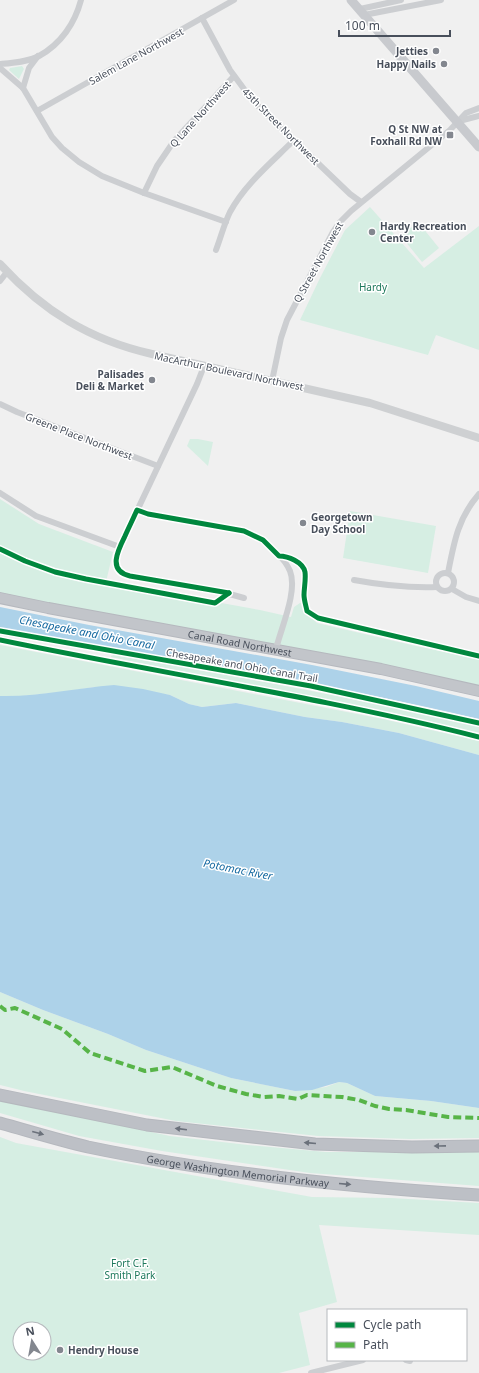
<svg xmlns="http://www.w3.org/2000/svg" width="479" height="1373" viewBox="0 0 479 1373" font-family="'Noto Sans',sans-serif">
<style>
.green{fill:#d6eee3;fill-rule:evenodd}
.water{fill:#add2e9}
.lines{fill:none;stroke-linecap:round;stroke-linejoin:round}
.trunk-casing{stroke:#b5b8be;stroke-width:12}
.motorway-casing{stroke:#b5b8be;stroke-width:13}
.minor{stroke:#ccced1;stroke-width:6}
.secondary{stroke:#ced0d2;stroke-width:8}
.primary{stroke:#c8cace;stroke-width:9}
.trunk{stroke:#c2c5ca;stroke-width:10}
.motorway{stroke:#bdc0c6;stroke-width:11}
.quiet{stroke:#57b448;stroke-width:4;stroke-dasharray:8 4;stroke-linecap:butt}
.cycleway-casing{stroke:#fff;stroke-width:8}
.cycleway{stroke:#00873e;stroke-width:5}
.oneway{fill:#6b717b}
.poi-dot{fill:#83878f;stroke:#fff;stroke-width:1.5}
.labels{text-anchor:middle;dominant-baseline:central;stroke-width:3;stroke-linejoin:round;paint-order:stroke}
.poi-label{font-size:10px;font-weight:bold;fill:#484f5b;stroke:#fff;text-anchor:end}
.street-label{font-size:10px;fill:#484f5b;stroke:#fff}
.park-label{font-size:10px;fill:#1d785b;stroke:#fff}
.water-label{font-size:11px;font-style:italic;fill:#166aa1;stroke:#fff}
</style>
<rect width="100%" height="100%" fill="#f0f0f0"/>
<!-- green -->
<g class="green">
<path d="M 22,66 L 24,69 L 19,79 L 9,70 L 10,68 Z"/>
<path d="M 370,207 L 424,268 L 479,226 L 479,350 L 436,335 L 428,355 L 300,320 L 320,278 L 345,230 Z"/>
<path d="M 418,222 L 439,248 L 422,262 L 401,236 Z"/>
<path d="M 190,439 L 198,439 L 213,442 L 208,466 L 187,446 Z"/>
<path d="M 0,499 L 39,524 L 113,552 L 106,582 L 260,610 L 291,617 L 294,607 L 300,603 L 304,604 L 313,619 L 317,623 L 416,646 L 479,659 L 479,687 L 24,600 L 0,594 Z"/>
<path d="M 350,511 L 436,526 L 428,573 L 343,558 Z"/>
<path d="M 0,645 L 383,719 L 475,740 L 479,741 L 479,755 L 399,733 L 342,722 L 305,717 L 236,703 L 202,707 L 189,704 L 170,695 L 94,687 L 63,692 L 13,697 L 0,696 Z"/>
<path d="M 114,655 C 236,676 358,699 479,726 L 479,734 L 311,696 L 263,688 L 111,657 L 111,656 Z"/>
<path d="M 0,992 L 43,1010 L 108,1034 L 146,1050 L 231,1078 L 295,1091 L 326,1087 L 339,1082 L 347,1083 L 375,1096 L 431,1101 L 479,1108 L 479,1138 L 410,1139 L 318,1136 L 176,1121 L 24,1091 L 0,1085 Z"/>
<path d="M 0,1100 L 170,1136 L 248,1145 L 326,1152 L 479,1152 L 479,1186 L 310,1173 L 162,1151 L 79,1136 L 0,1113 Z"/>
<path d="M 0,1137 L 16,1143 L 312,1197 L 391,1198 L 479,1203 L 479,1235 L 319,1225 L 337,1302 L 299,1313 L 310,1365 L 279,1373 L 0,1373 ZM 20,1329 L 44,1329 L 44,1353 L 20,1353 Z"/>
</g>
<!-- water -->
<g class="water">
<path d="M 0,607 L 89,625 L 312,665 L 416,686 L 479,701 L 479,719 C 321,681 160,658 0,628 Z"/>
<path d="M 114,685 L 143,689 L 170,695 L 189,704 L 202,707 L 236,703 L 305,717 L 342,722 L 399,733 L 479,755 L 479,1108 L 431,1101 L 375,1096 L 347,1083 L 339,1082 L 312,1090 L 295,1091 L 231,1078 L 146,1050 L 108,1034 L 43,1010 L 0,992 L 0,696 C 38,697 76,688 114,685 Z"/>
</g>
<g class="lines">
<defs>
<g id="trunk">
<path id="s1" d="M 0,598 L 48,608 L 381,669 L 479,691"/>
</g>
<g id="motorway">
<path d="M 0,1095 L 147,1125 L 217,1133 L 315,1144 L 412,1147 L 479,1146"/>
<path id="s2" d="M 0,1123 C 29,1131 58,1140 88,1147 C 217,1174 348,1187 479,1195"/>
</g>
</defs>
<!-- trunk casing -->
<use href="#trunk" class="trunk-casing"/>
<!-- motorway casing -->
<use href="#motorway" class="motorway-casing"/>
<!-- minor -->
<g class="minor">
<path d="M 360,9 L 401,0"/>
<path d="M 364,15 L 441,0"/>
<path d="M 202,18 L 230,70 L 244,89 L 256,104 L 350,194 L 361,202"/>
<path d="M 0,64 C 12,63 28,62 39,56 C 61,44 75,23 81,0"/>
<path d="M 0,68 L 23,88 L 52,137 L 62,148 L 79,162 L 102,176 L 144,193 L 226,222"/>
<path d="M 23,88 L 29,68 L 38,56"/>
<path d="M 37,111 L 234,0"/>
<path d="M 460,122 L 463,120 L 479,116"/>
<path d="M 144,193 L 157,166 L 174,141 L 234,76"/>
<path d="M 216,250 C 221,237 224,224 230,212 C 245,184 272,162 294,140"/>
<path d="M 0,281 L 7,272"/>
<path d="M 204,366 L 197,384 L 118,551 C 115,561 116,572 127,575 L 215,590 L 244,598"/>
<path d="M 272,381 L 281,338 L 287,320 L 333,232 L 340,222 L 351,211 L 450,130 L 466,113 L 479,108"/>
<path d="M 0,404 L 17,412 L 158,466"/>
<path d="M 0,493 L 36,516 L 120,547"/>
<path d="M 137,510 L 145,513 L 244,531 C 257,536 267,543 277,553 C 282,558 287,564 290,571 C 298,591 281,628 276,649"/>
<circle cx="445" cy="582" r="9"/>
<path d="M 448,573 C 454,542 458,518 479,494"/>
<path d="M 354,580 C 381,585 409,588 437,587"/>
<path d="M 452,589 L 466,597 L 479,601"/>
<path d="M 406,1360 L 410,1361"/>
<path d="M 311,1373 L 363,1360"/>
</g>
<!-- secondary -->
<path class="secondary" d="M 0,264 C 43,311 90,340 152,354 L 370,403 L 479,438"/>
<!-- primary -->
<path class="primary" d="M 351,0 L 479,147"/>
<!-- trunk -->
<use href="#trunk" class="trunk"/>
<!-- motorway -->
<use href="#motorway" class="motorway"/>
<!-- quiet -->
<path class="quiet" d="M 0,1006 L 5,1010 L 15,1008 L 62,1029 L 90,1053 L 145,1071 L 172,1067 L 217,1086 L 246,1094 L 264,1097 L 279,1096 L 298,1099 L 307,1095 L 342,1097 L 359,1100 L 375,1106 L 389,1109 L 406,1110 L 448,1117 L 479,1118"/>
<defs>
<g id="cycleway">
<path d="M 0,549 L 25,561 L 55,572 L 86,579 L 215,603 L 229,593"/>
<path d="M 229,593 L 130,576 C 107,571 118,550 125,536 C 129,527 133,519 137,510 L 148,514 L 244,531 L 263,540 L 279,556 C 288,556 303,562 305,572 C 306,580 304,588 304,595 C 304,600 306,606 307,611 L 318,618 L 479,656"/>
<path d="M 0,631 L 311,686 L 479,723"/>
<path d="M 0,640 C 159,673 321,697 479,737"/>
</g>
</defs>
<!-- cycleway casing -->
<use href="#cycleway" class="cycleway-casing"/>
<!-- cycleway -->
<use href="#cycleway" class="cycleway"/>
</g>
<!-- one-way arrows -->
<defs><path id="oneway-solid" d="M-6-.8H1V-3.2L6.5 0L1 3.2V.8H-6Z"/></defs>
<g class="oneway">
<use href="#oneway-solid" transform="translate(181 1129) rotate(-173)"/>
<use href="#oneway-solid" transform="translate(38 1133) rotate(15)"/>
<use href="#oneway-solid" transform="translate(310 1143) rotate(-175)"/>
<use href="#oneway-solid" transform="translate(440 1146) rotate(179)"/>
<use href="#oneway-solid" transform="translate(345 1184) rotate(5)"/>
</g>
<!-- markers -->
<g class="poi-dot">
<circle cx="436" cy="51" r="4"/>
<circle cx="444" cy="64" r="4"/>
<rect x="446" y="131" width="8" height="8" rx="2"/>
<circle cx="372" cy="232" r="4"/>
<circle cx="152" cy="380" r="4"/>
<circle cx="303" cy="523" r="4"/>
<circle cx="60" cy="1350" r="4"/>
</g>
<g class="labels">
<!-- poi labels -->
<g class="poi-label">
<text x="428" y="51">Jetties</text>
<text x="436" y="64">Happy Nails</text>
<text x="442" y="129">Q St NW at<tspan x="442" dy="12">Foxhall Rd NW</tspan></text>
<text x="380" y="226" text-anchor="start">Hardy Recreation<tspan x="380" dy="12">Center</tspan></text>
<text x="144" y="374">Palisades<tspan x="144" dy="12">Deli &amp; Market</tspan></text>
<text x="311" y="517" text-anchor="start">Georgetown<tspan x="311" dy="12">Day School</tspan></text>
<text x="68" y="1350" text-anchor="start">Hendry House</text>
</g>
<!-- street labels -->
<g class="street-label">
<text transform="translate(136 56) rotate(-29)">Salem Lane Northwest</text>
<text transform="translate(200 114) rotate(-48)">Q Lane Northwest</text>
<text transform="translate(281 126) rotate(45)">45th Street Northwest</text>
<text transform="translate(318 262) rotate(-61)">Q Street Northwest</text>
<text transform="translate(229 371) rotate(12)">MacArthur Boulevard Northwest</text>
<text transform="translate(79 436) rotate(21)">Greene Place Northwest</text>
<text stroke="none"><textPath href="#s1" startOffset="244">Canal Road Northwest</textPath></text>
<text transform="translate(242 665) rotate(10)">Chesapeake and Ohio Canal Trail</text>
<text stroke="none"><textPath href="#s2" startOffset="243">George Washington Memorial Parkway</textPath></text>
</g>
<!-- park labels -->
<g class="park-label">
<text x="373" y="287">Hardy</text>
<text x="130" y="1263">Fort C.F.<tspan x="130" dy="12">Smith Park</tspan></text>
</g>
<!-- water labels -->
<g class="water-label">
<text transform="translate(87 632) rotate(11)">Chesapeake and Ohio Canal</text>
<text transform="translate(238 869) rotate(11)">Potomac River</text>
</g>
</g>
<!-- legend -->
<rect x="327" y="1309" width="140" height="52" fill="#ffffff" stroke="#b6b9bd"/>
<rect x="335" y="1322" width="20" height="6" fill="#00873e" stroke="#b6b9bd"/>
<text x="363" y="1329" font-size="12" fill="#484f5b">Cycle path</text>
<rect x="335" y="1342" width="20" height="6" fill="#57b448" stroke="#b6b9bd"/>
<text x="363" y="1349" font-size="12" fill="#484f5b">Path</text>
<!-- north arrow -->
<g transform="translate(32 1341) rotate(349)"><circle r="19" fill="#ffffff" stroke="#b6b9bd"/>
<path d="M0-3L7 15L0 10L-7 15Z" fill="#83878f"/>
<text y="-6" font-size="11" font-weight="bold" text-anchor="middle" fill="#484f5b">N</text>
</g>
<!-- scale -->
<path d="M339 30v6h111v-6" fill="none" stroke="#484f5b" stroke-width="2"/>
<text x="345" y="30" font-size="12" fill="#484f5b" stroke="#ffffff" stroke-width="3" paint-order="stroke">100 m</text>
</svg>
